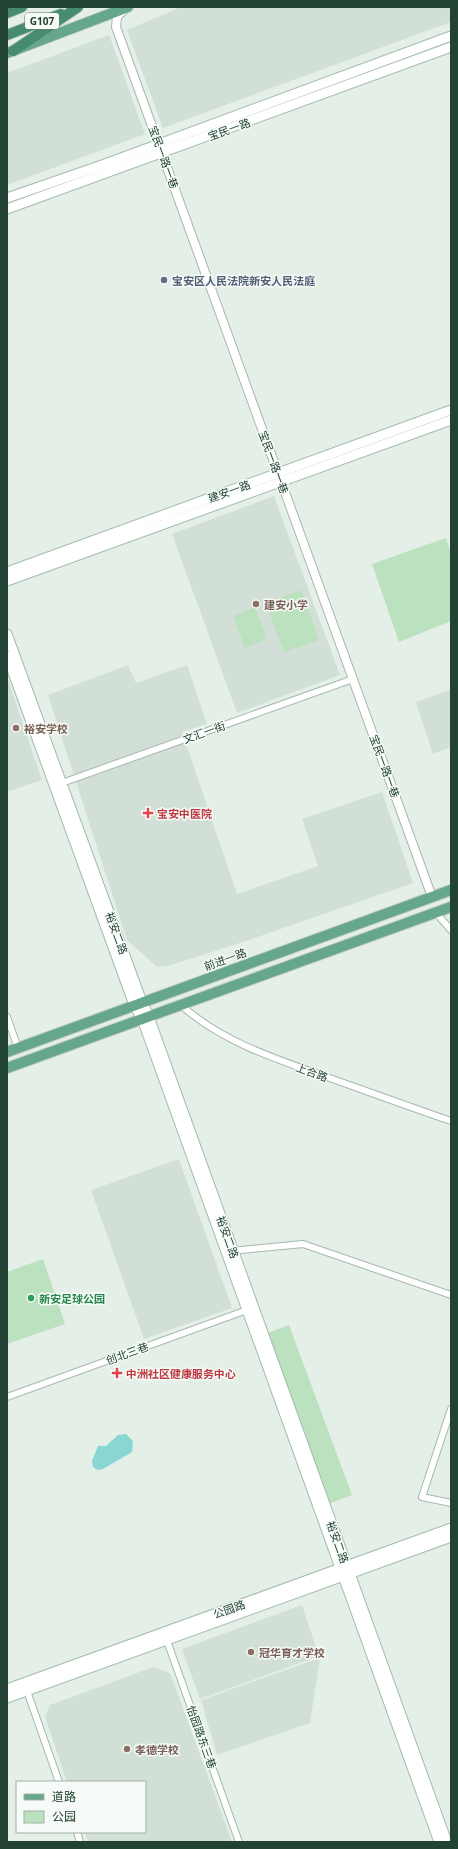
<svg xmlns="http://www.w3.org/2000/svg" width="458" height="1849" viewBox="0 0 458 1849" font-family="'Noto Sans','Noto Sans SC',sans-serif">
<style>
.built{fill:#d2dfd7}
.green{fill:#bce1bf}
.water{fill:#89d7d5}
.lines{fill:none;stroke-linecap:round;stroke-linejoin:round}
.minor-casing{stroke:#a6b8ae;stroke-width:8}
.tertiary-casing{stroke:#a6b8ae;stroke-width:10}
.secondary-casing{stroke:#a2bbae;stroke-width:11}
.primary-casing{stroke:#c1cac6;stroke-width:12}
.trunk-casing{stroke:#c1cac6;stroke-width:12}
.minor{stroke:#fff;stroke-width:6}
.tertiary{stroke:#fff;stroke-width:8}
.secondary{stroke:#fff;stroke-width:9}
.primary{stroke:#66a78b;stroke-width:10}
.trunk{stroke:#488c70;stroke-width:10}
.service-dot{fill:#5c6f8a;stroke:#f6fbf7;stroke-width:1.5}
.education-dot{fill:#8d6e63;stroke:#f6fbf7;stroke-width:1.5}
.health-dot{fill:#e0444e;stroke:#f6fbf7;stroke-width:1.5}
.leisure-dot{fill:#2e9e5b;stroke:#f6fbf7;stroke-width:1.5}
.labels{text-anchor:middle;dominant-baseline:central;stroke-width:3;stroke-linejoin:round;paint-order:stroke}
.shield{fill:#f6fbf7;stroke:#627a6e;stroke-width:1}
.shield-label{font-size:10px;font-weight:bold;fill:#224234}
.street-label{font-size:11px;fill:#224234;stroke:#f6fbf7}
.service-label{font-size:11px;font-weight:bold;fill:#4e5e75;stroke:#f6fbf7;text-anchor:start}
.education-label{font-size:11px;font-weight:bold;fill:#785e54;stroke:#f6fbf7;text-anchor:start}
.health-label{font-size:11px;font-weight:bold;fill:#be3a42;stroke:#f6fbf7;text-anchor:start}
.leisure-label{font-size:11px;font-weight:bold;fill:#27864d;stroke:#f6fbf7;text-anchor:start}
</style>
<rect width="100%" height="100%" fill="#e4efe8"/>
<!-- built -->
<g class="built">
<path d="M 181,7 L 451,7 L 451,22 L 163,128 L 127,30 Z"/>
<path d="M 109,35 L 145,134 L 7,185 L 7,73 Z"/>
<path d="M 274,496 L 340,675 L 237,713 L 172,534 Z"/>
<path d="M 128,665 L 136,683 L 187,665 L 207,724 L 182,732 L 237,894 L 318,866 L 302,819 L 382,792 L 413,883 L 252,939 L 168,966 L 157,967 L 127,940 L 48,695 Z"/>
<path d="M 7,677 L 42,780 L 7,792 Z"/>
<path d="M 451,689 L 451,747 L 433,754 L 416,702 Z"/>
<path d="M 179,1159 L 232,1308 L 144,1339 L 91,1190 Z"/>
<path d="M 302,1605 L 319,1656 L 200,1699 L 182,1649 Z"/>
<path d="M 320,1658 L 310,1723 L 217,1755 L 201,1700 Z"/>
<path d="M 153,1667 L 170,1673 L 232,1842 L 88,1842 L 85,1832 L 145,1832 L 145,1782 L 67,1782 L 45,1717 L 50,1705 Z"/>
</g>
<!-- green -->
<g class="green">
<path d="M 446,538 L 451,554 L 451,621 L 399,642 L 372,564 Z"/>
<path d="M 301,590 L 319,640 L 284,652 L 266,603 Z"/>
<path d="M 255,608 L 267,639 L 245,648 L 233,616 Z"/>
<path d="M 43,1259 L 65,1324 L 7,1344 L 7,1272 Z"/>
<path d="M 289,1325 L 352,1495 L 328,1504 L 265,1334 Z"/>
</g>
<!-- water -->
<path class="water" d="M 126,1434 L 133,1441 L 132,1452 L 103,1469 L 98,1470 L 93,1467 L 92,1461 L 98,1446 L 106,1446 L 118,1435 Z"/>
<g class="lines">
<defs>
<g id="minor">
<path d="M 59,784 L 353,679"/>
<path d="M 436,913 L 451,930"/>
<path d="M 181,1005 C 222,1042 276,1059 327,1077 C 369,1092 410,1107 451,1121"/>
<path d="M 7,1017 L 18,1048"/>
<path d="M 231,1251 L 303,1244 L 451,1295"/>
<path d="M 7,1397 L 247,1310"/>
<path d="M 451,1409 L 422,1497 L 451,1503"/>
<path d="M 166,1638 L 239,1842"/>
<path d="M 26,1688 L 59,1782"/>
<path d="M 77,1832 L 80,1842"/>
</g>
<path id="tertiary" d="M 125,9 L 117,17 L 116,27 L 432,897"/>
<g id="secondary">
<path d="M 7,198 L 105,164 L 451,36"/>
<path d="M 7,209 L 451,47"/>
<path d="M 7,572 L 451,410"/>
<path d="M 7,581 L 451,420"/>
<path d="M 7,634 L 142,1002 L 149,1017 L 447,1842"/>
<path d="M 7,656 L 134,1005 L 142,1019 L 439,1842"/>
<path d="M 7,1689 L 451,1528"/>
<path d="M 7,1698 L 451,1537"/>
</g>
<g id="primary">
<path d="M 7,53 L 128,7"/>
<path d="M 7,1052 L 451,890"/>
<path d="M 7,1068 L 451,907"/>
</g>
<g id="trunk">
<path d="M 7,13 L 22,7"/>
<path d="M 7,35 L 61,14"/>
<path d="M 13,51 L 78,7"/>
</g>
</defs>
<!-- minor casing -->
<use href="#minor" class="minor-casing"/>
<!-- tertiary casing -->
<use href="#tertiary" class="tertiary-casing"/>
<!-- secondary casing -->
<use href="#secondary" class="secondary-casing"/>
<!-- primary casing -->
<use href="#primary" class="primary-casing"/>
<!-- trunk casing -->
<use href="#trunk" class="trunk-casing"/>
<!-- minor -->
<use href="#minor" class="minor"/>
<!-- tertiary -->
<use href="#tertiary" class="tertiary"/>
<!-- secondary -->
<use href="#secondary" class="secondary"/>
<!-- primary -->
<use href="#primary" class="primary"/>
<!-- trunk -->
<use href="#trunk" class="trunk"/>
</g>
<!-- markers -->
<circle class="service-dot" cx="164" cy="280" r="4"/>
<g class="education-dot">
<circle cx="256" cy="604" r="4"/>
<circle cx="16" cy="728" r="4"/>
<circle cx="251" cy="1652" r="4"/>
<circle cx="127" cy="1749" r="4"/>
</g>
<g class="health-dot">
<path d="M146 807h4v4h4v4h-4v4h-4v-4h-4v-4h4z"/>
<path d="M115 1367h4v4h4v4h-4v4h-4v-4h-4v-4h4z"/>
</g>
<circle class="leisure-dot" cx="31" cy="1298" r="4"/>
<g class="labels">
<!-- shield labels -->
<rect class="shield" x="25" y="13" width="34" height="16" rx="3"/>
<g class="shield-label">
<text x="42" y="21">G107</text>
</g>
<!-- street labels -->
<g class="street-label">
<text transform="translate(229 129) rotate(-20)">宝民一路</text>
<text transform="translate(164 157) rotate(70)">宝民一路一巷</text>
<text transform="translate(274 462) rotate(70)">宝民一路一巷</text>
<text transform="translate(229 491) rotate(-20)">建安一路</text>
<text transform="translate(204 732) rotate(-20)">文汇一街</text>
<text transform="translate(385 766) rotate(70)">宝民一路一巷</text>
<text transform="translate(117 933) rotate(70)">裕安二路</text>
<text transform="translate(225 959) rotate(-20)">前进一路</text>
<text transform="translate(312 1072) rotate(20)">上合路</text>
<text transform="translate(228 1237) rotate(70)">裕安二路</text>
<text transform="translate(127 1353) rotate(-20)">创北三巷</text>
<text transform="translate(338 1542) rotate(70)">裕安二路</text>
<text transform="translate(229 1609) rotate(-20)">公园路</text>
<text transform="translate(202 1737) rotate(70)">怡园路东三巷</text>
</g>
<!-- service labels -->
<g class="service-label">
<text x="172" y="280">宝安区人民法院新安人民法庭</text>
</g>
<!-- education labels -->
<g class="education-label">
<text x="264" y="604">建安小学</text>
<text x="24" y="728">裕安学校</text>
<text x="259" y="1652">冠华育才学校</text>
<text x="135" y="1749">孝德学校</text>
</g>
<!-- health labels -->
<g class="health-label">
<text x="157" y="813">宝安中医院</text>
<text x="126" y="1373">中洲社区健康服务中心</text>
</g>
<!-- leisure labels -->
<g class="leisure-label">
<text x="39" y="1298">新安足球公园</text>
</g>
</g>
<!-- border -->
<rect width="458" height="1849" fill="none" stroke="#224234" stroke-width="16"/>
<!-- legend -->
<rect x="16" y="1781" width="130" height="52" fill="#f6fbf7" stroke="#a1b1a9"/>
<rect x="24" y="1794" width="20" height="6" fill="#66a78b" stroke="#a1b1a9"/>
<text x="52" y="1801" font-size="12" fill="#224234">道路</text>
<rect x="24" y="1811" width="20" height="12" fill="#bce1bf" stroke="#a1b1a9"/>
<text x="52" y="1821" font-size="12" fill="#224234">公园</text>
</svg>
